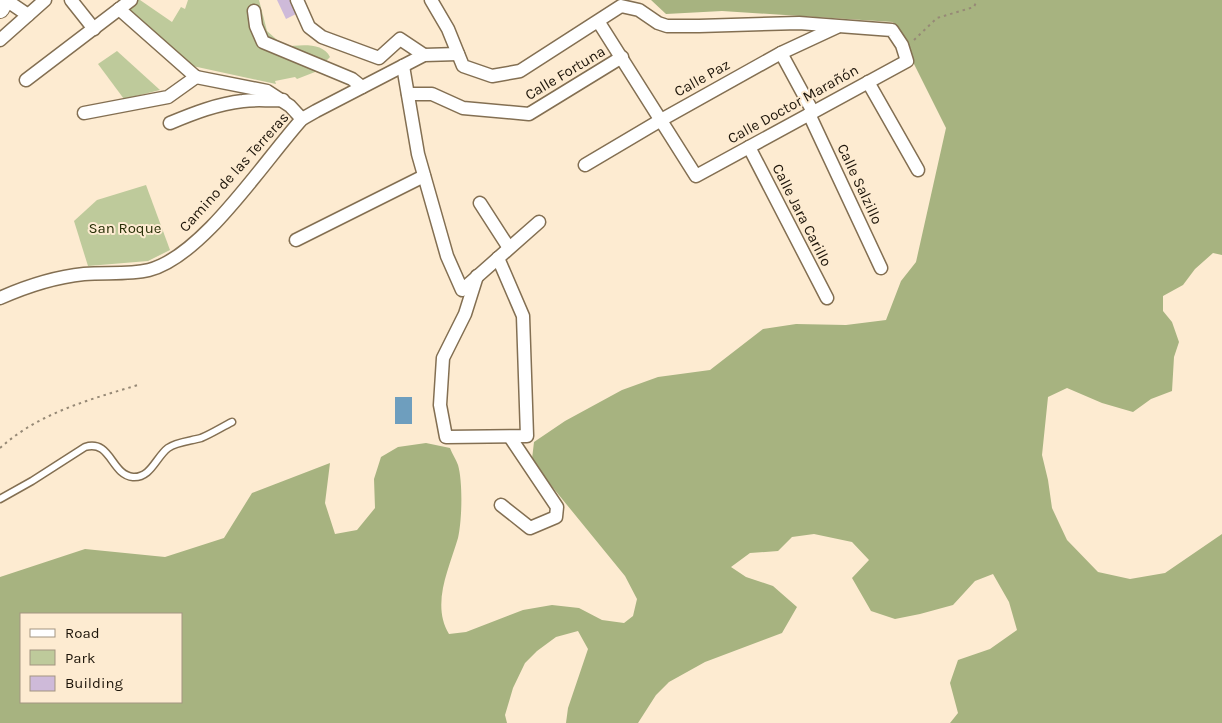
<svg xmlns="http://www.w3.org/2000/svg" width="1222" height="723" viewBox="0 0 1222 723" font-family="Karla,sans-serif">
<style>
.green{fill:#beca9b}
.forest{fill:#a7b380;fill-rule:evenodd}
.water{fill:#6e9ebe}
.building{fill:#cebad9}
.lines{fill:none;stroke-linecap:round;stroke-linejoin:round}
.lane-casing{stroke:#836f52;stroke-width:9}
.street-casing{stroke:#836f52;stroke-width:15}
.secondary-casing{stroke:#836f52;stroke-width:20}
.path{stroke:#968976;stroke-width:2;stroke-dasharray:2.5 4;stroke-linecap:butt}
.lane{stroke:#fff;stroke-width:6}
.street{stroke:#fff;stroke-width:12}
.secondary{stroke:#fff;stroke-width:18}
.labels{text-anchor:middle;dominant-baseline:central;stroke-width:4;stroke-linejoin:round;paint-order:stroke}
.street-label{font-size:15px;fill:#1c1409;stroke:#fdebd1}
.park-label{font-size:15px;fill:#272e06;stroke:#fdebd1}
</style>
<rect width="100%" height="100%" fill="#fdebd1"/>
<!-- green -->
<g class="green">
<path d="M 135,0 L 140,0 L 172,22 L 181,7 L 185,9 L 188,0 L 259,0 L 267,31 L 285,47 C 299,45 323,42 330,57 L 315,72 L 297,79 L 295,77 L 275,81 L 276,84 L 188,65 L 126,8 Z"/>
<path d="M 117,51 L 160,90 L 124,99 L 98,64 Z"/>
<path d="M 146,185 L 170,250 L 148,261 L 88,266 L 74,221 L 97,200 Z"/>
</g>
<!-- forest -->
<path class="forest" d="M 651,0 L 1222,0 L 1222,255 L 1213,253 L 1195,269 L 1183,285 L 1163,296 L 1163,311 L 1172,322 L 1179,342 L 1174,357 L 1172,391 L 1151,399 L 1133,412 L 1102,403 L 1067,388 L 1048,397 L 1042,455 L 1048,480 L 1052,508 L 1067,540 L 1098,572 L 1130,579 L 1165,573 L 1222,534 L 1222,723 L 950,723 L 958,713 L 950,683 L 958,660 L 990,649 L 1017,630 L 1009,602 L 993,574 L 975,581 L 953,605 L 920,614 L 895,619 L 871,611 L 852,578 L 869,560 L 852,542 L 814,534 L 792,537 L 778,551 L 750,553 L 731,567 L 746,577 L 773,586 L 797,607 L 782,633 L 705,662 L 669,682 L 656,695 L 638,723 L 566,723 L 568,708 L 588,649 L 578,631 L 556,637 L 537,651 L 525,663 L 513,688 L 505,715 L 507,723 L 0,723 L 0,577 L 85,549 L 165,557 L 224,538 L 252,493 L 330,463 L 325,503 L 335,534 L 357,530 L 375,508 L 374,479 L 381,457 L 398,447 L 426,443 L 450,448 C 452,454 456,459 458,465 C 463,482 462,521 458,538 C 449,569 431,604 449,634 L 466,632 L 523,610 L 552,605 L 579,608 L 602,620 L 624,623 L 633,616 L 637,599 L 625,576 L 545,478 L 532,459 L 534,442 L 565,421 L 622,390 L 658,377 L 710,370 L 763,329 L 796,324 L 846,325 L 886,320 L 901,281 L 916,262 L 946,128 L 893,22 L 722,11 L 666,14 ZM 21,614 L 181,614 L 181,702 L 21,702 Z"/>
<!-- water -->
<rect class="water" x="395" y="397" width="17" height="27"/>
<!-- building -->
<path class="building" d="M 277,0 L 291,0 L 298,13 L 286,19 Z"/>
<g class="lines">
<defs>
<path id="lane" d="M 0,499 L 32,481 L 85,447 C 111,439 111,475 133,477 C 151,478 156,457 168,448 C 176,442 190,441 201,438 C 211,434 222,427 232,422"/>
<g id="street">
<path d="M 6,0 L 28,15"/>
<path d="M 71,0 L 94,29"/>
<path d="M 297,0 L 309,27 L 322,37 L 379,58 L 400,39 L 424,55"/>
<path d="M 431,0 L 448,29 L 463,66 L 492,76 L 520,71 L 621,6 L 639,10 L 658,23 L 667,26 L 699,26 L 799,23 L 892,30 L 902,45 L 907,61 L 696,176 L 598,21"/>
<path d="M 119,9 L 196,77"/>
<path d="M 254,11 L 256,26 L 263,42 L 352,79 L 362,87"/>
<path d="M 0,40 L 45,0"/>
<path d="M 781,53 L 813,112"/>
<path d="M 403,66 L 418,154 L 447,256 L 462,290 L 539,222"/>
<path d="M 196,77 L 267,91 L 290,106 L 302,119"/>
<path d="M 26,80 L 131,0"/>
<path d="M 868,82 L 918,170"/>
<path d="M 408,94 L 432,94 L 463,108 L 529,114 L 622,57"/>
<path d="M 84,113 L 168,97 L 196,77"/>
<path d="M 809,114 L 881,268"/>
<path d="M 170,123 C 194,113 217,104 243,101 C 256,99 269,101 283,100"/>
<path d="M 749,147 L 827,298"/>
<path d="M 585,165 L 661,120 L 781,53 L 837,27"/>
<path d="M 480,203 L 509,248"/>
<path d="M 296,240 L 424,176"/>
<path d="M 477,276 L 465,314 L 443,358 L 440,405 L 446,437 L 527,436 L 523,316 L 498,258"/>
<path d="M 0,298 C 27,286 55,277 84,274 C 105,272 128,275 149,270 C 203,256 264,161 302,119 L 316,111 L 424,55 L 458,54"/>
<path d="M 501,505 L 530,528 L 556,517 L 557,507 L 510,437"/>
</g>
<path id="secondary" d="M 0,9 L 5,0"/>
</defs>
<!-- lane casing -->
<use href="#lane" class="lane-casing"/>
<!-- street casing -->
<use href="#street" class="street-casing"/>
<!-- secondary casing -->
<use href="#secondary" class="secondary-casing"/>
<!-- path -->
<g class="path">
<path d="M 914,40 L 937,18 L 974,7 L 977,0"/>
<path d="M 0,448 C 39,413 88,400 138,385"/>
</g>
<!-- lane -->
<use href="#lane" class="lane"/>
<!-- street -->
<use href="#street" class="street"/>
<!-- secondary -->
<use href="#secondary" class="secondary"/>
</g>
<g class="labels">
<!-- street labels -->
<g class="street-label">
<text transform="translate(565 73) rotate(-31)">Calle Fortuna</text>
<text transform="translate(702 78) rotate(-29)">Calle Paz</text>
<text transform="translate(793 104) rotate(-29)">Calle Doctor Marañón</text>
<text transform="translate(234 172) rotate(-48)">Camino de las Terreras</text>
<text transform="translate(860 184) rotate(65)">Calle Salzillo</text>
<text transform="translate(802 215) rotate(63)">Calle Jara Carillo</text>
</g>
<!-- park labels -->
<g class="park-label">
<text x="125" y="228">San Roque</text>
</g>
</g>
<!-- legend -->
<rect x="20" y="613" width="162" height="90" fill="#fdebd1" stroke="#a39581"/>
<rect x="30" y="629" width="25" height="8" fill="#ffffff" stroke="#a39581"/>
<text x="65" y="638" font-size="15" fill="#1c1409">Road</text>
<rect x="30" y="650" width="25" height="15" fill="#beca9b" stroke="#a39581"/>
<text x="65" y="663" font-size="15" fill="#1c1409">Park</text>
<rect x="30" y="676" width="25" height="15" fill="#cebad9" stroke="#a39581"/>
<text x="65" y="688" font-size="15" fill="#1c1409">Building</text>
</svg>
